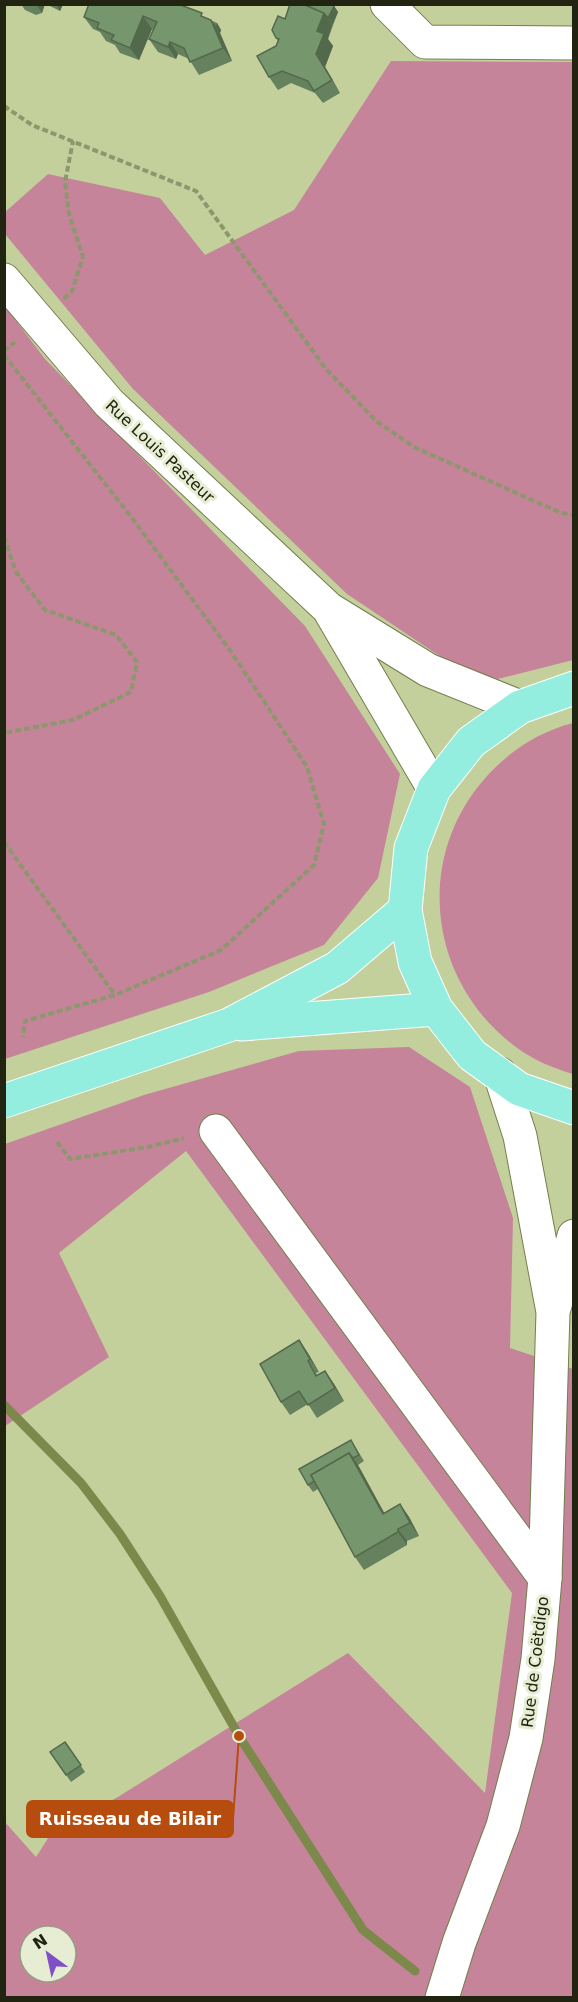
<svg xmlns="http://www.w3.org/2000/svg" width="578" height="2002" viewBox="0 0 578 2002" font-family="'DejaVu Sans',sans-serif">
<style>
.green{fill:#c58499;fill-rule:evenodd}
.lines{fill:none;stroke-linecap:round;stroke-linejoin:round}
.stream{stroke:#7c894b;stroke-width:9}
.minor-casing{stroke:#747e4e;stroke-width:35}
.major-casing{stroke:#fff;stroke-width:35}
.path{stroke:#8d976e;stroke-width:4;stroke-dasharray:6 3;stroke-linecap:butt}
.minor{stroke:#fff;stroke-width:33}
.major{stroke:#94eedf;stroke-width:33}
.wall{fill:#65815e}
.shaded-wall{fill:#53694c}
.building{fill:#76966d;stroke:#53694c;stroke-width:1.5}
.labels{text-anchor:middle;dominant-baseline:central;stroke-width:6;stroke-linejoin:round;paint-order:stroke}
.street-label{font-size:16px;fill:#202410;stroke:#e6edd3}
.leader{fill:none;stroke:#b64c0d;stroke-width:2}
.callout-dot{fill:#b64c0d;stroke:#e6edd3;stroke-width:2}
.callout{fill:#b64c0d;stroke:#b64c0d;stroke-width:2}
.callout-label{font-size:18px;text-anchor:middle;font-weight:bold;fill:#fff}
</style>
<rect width="100%" height="100%" fill="#c3d09c"/>
<!-- green -->
<g class="green">
<path d="M 391,61 L 573,62 L 573,660 L 498,679 L 456,667 L 347,594 L 133,389 L 5,234 L 4,213 L 48,174 L 160,198 L 205,255 L 294,210 Z"/>
<path d="M 4,305 L 45,359 L 305,626 L 400,774 L 378,878 L 324,945 L 209,992 L 5,1059 Z"/>
<path d="M 573,723 L 574,723 L 573,1074 C 553,1068 533,1060 516,1047 C 433,986 414,870 477,788 C 502,756 534,733 573,723 Z"/>
<path d="M 409,1047 L 470,1087 L 513,1218 L 510,1348 L 573,1369 L 573,1997 L 5,1997 L 4,1821 L 36,1857 L 52,1832 L 118,1797 L 348,1653 L 485,1793 L 512,1593 L 186,1151 L 59,1253 L 109,1357 L 5,1426 L 5,1144 L 144,1095 L 299,1051 ZM 30,1936 L 66,1936 L 66,1972 L 30,1972 Z"/>
</g>
<g class="lines">
<!-- stream -->
<path class="stream" d="M 4,1405 L 81,1483 L 120,1534 L 160,1596 L 239,1736 L 363,1930 L 415,1971"/>
<defs>
<g id="minor">
<path d="M 387,4 L 425,42 L 574,43"/>
<path d="M 4,280 L 109,403 L 329,609 L 428,670 L 520,707"/>
<path d="M 331,613 L 434,789"/>
<path d="M 216,1131 L 545,1578"/>
<path d="M 555,1305 L 574,1236"/>
<path d="M 442,1998 L 459,1943 L 503,1826 L 526,1738 L 538,1659 L 545,1578 L 553,1312 L 520,1136 L 500,1074"/>
</g>
<g id="major">
<path d="M 574,688 L 520,707 L 471,742 L 434,789 L 411,848 L 405,910 L 415,962 L 436,1009 L 472,1055 L 519,1089 L 574,1108"/>
<path d="M 242,1024 L 436,1009"/>
<path d="M 4,1101 L 229,1025 L 337,968 L 405,910"/>
</g>
</defs>
<!-- minor casing -->
<use href="#minor" class="minor-casing"/>
<!-- major casing -->
<use href="#major" class="major-casing"/>
<!-- path -->
<g class="path">
<path d="M 4,106 L 32,125 L 196,191 L 326,369 L 376,421 L 414,447 L 561,513 L 574,515"/>
<path d="M 64,299 L 72,291 L 83,257 L 69,214 L 65,182 L 73,141"/>
<path d="M 4,351 L 15,342"/>
<path d="M 4,355 L 132,518 L 232,653 L 307,767 L 324,824 L 314,865 L 221,950 L 115,995 L 25,1021 L 23,1037"/>
<path d="M 4,537 L 16,572 L 45,610 L 116,635 L 137,662 L 131,692 L 73,720 L 4,733"/>
<path d="M 4,842 L 115,995"/>
<path d="M 57,1142 L 70,1159 L 148,1147 L 184,1138"/>
</g>
<!-- minor -->
<use href="#minor" class="minor"/>
<!-- major -->
<use href="#major" class="major"/>
</g>
<!-- wall -->
<g class="wall">
<path d="M 21,4 L 45,4 L 42,13 L 36,15 L 25,10 Z"/>
<path d="M 46,4 L 63,4 L 60,11 Z"/>
<path d="M 89,4 L 206,18 L 217,23 L 221,30 L 220,33 L 232,61 L 199,75 L 189,59 L 178,54 L 176,59 L 158,52 L 149,39 L 153,30 L 152,29 L 139,60 L 120,53 L 115,45 L 106,41 L 100,32 L 93,29 L 84,17 Z"/>
<path d="M 334,6 L 338,12 L 328,39 L 333,46 L 325,67 L 340,93 L 323,103 L 315,93 L 291,83 L 278,90 L 269,77 L 278,41 L 276,38 L 285,19 Z"/>
<path d="M 299,1340 L 319,1372 L 316,1373 L 317,1375 L 325,1371 L 334,1384 L 344,1401 L 317,1418 L 308,1404 L 290,1415 L 281,1402 Z"/>
<path d="M 351,1440 L 364,1461 L 358,1465 L 384,1513 L 400,1504 L 409,1517 L 419,1536 L 407,1541 L 407,1545 L 364,1570 L 355,1557 L 318,1489 L 313,1492 L 308,1485 Z"/>
<path d="M 65,1742 L 85,1772 L 71,1782 L 50,1752 Z"/>
</g>
<!-- shaded-wall -->
<g class="shaded-wall">
<path d="M 36,4 L 45,4 L 42,13 Z"/>
<path d="M 56,4 L 63,4 L 60,11 Z"/>
<path d="M 334,6 L 338,12 L 332,25 L 328,18 Z"/>
<path d="M 324,13 L 332,25 L 328,39 L 333,46 L 325,67 L 340,93 L 316,54 L 317,31 Z"/>
<path d="M 143,16 L 152,29 L 139,60 L 130,48 Z"/>
<path d="M 211,20 L 216,26 L 217,23 L 221,30 L 220,33 L 232,61 L 223,48 Z"/>
<path d="M 170,42 L 178,54 L 176,59 L 168,47 Z"/>
<path d="M 299,1340 L 308,1353 L 319,1372 L 310,1359 Z"/>
<path d="M 325,1371 L 334,1384 L 344,1401 L 335,1388 Z"/>
<path d="M 349,1453 L 358,1465 L 392,1527 L 383,1514 Z"/>
<path d="M 400,1504 L 409,1517 L 419,1536 L 410,1523 Z"/>
<path d="M 398,1529 L 407,1541 L 407,1545 L 398,1532 Z"/>
</g>
<!-- building -->
<g class="building">
<path d="M 89,4 L 178,4 L 202,13 L 201,16 L 211,20 L 223,48 L 190,62 L 184,48 L 170,42 L 168,47 L 149,39 L 157,22 L 143,16 L 130,48 L 111,40 L 114,35 L 97,28 L 99,23 L 84,17 Z"/>
<path d="M 290,4 L 303,4 L 324,13 L 317,31 L 324,34 L 316,54 L 332,80 L 314,91 L 308,81 L 282,71 L 269,77 L 257,56 L 276,46 L 279,39 L 276,38 L 272,30 L 278,16 L 285,19 Z"/>
<path d="M 303,4 L 331,4 L 334,6 L 328,18 L 324,13 Z"/>
<path d="M 299,1340 L 310,1359 L 308,1361 L 316,1376 L 325,1371 L 335,1388 L 308,1405 L 299,1391 L 281,1402 L 260,1364 Z"/>
<path d="M 351,1440 L 359,1455 L 353,1458 L 349,1453 L 311,1475 L 314,1481 L 308,1485 L 299,1469 Z"/>
<path d="M 349,1453 L 383,1514 L 400,1504 L 410,1523 L 398,1529 L 398,1532 L 355,1557 L 311,1475 Z"/>
<path d="M 65,1742 L 81,1765 L 66,1775 L 50,1752 Z"/>
</g>
<g class="labels">
<!-- street labels -->
<g class="street-label">
<text transform="translate(160 451) rotate(43)">Rue Louis Pasteur</text>
<text transform="translate(535 1662) rotate(-83)">Rue de Coëtdigo</text>
</g>
</g>
<!-- callouts -->
<path class="leader" d="M239 1736L233 1819"/>
<circle class="callout-dot" cx="239" cy="1736" r="6"/>
<rect class="callout" x="27" y="1801" width="206" height="36" rx="6"/>
<g class="callout-label">
<text x="130" y="1825">Ruisseau de Bilair</text>
</g>
<!-- border -->
<rect width="578" height="2002" fill="none" stroke="#202410" stroke-width="12"/>
<!-- north arrow -->
<g transform="translate(48 1954) rotate(327)"><circle r="28" fill="#e6edd3" stroke="#979d85" stroke-width="1.5"/>
<path d="M0-4.5L10 22L0 15L-10 22Z" fill="#804fc7"/>
<text y="-9" font-size="16" font-weight="bold" text-anchor="middle" fill="#202410">N</text>
</g>
</svg>
